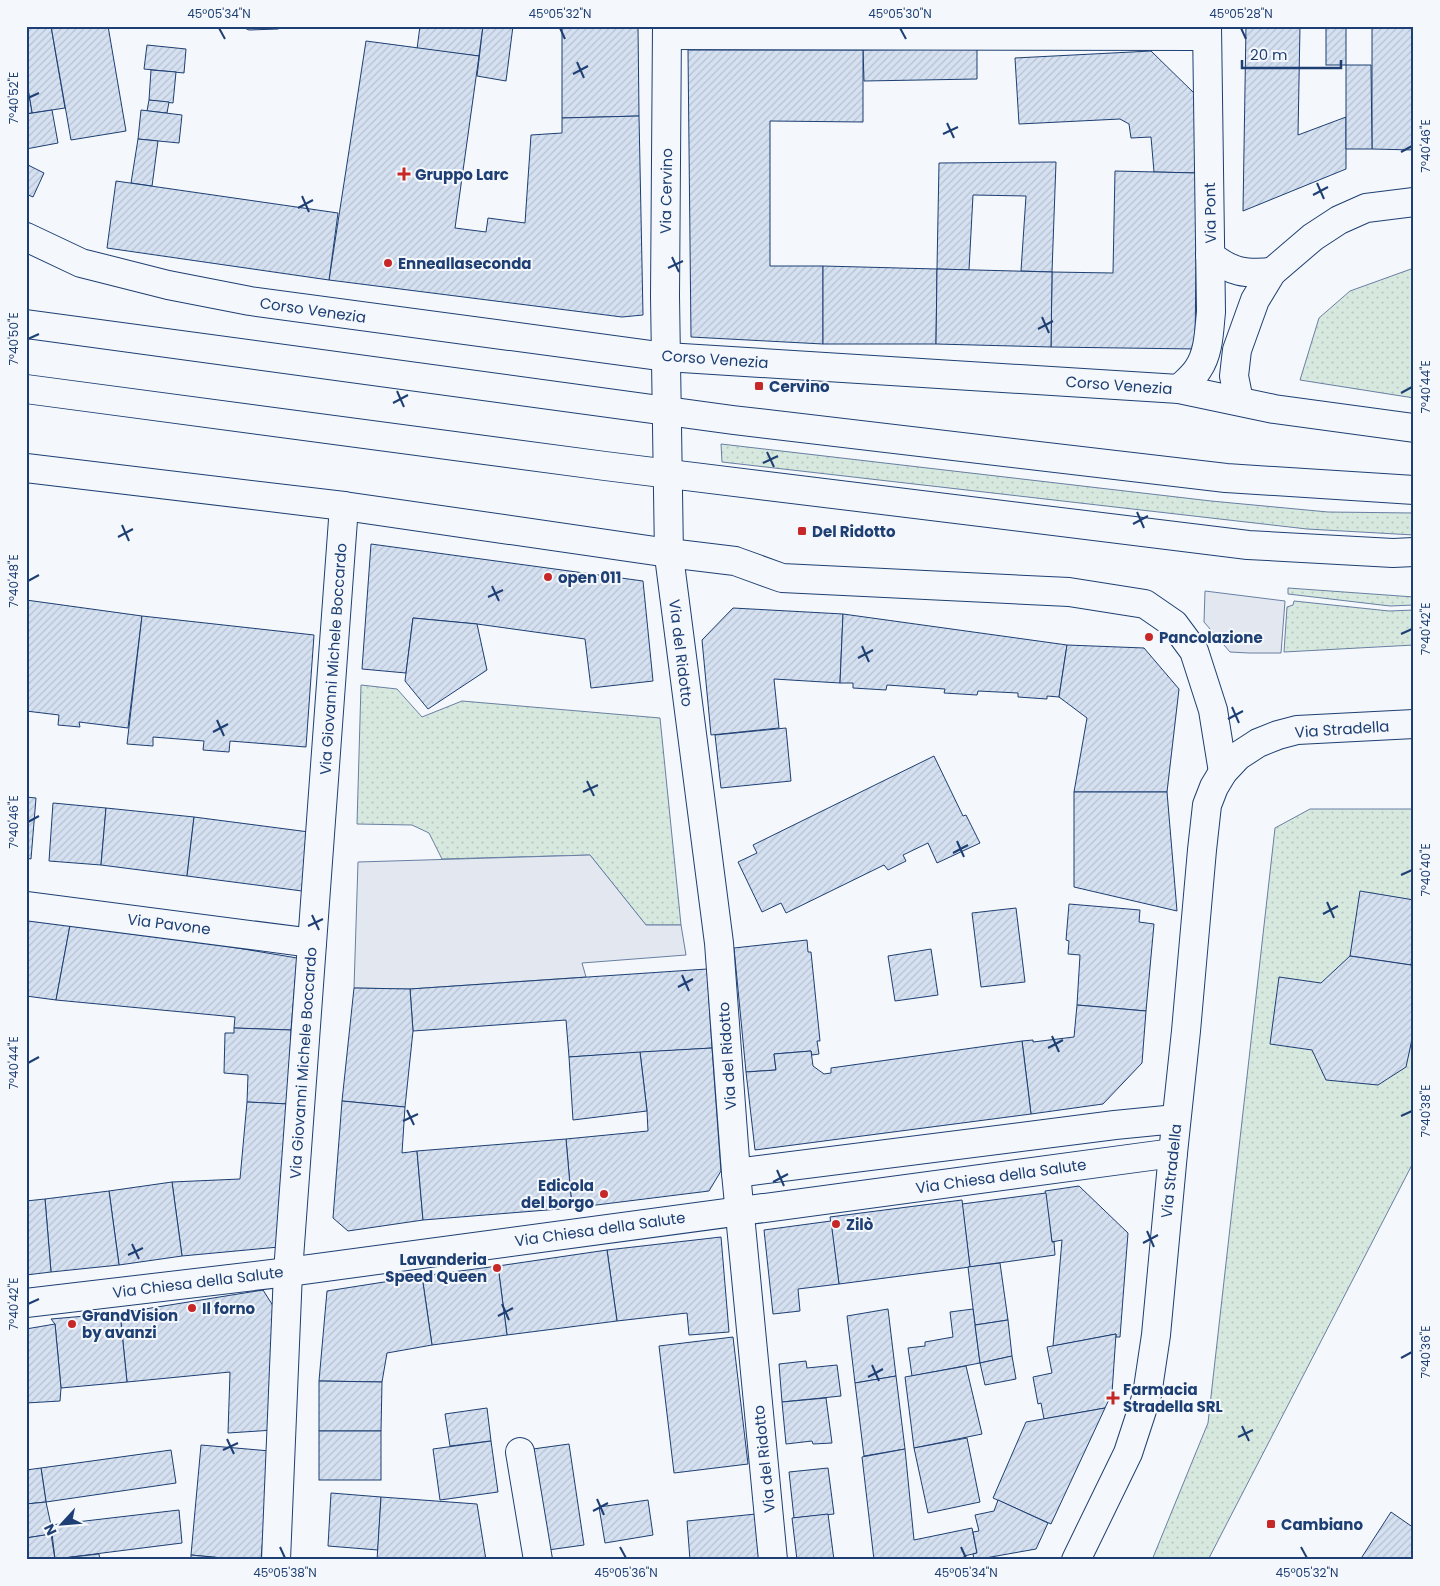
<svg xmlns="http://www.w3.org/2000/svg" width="1440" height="1586" viewBox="0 0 1440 1586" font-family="Poppins,sans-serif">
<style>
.grass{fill:url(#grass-dots);stroke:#687fa3}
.parking{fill:#e3e8f0;stroke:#687fa3}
.building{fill:url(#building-hatch);stroke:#1d3f73}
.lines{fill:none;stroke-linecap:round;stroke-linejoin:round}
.minor-casing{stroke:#1d3f73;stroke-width:30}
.major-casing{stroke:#1d3f73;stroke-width:30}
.minor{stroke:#f4f7fb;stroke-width:28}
.major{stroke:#f4f7fb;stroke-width:28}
.ticks{fill:none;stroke:#1d3f73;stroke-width:2}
.poi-dot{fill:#c62828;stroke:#f4f7fb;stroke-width:2}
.labels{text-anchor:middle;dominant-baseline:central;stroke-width:4;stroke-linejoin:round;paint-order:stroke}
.poi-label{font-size:15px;font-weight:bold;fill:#1d3f73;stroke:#f4f7fb;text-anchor:start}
.street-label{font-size:15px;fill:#1d3f73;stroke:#f4f7fb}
.neatline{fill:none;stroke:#1d3f73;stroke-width:2}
.ticks-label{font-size:12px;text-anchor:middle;fill:#1d3f73}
</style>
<defs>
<pattern id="grass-dots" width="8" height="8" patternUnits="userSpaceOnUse" patternTransform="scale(1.25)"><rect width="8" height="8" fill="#d7e8df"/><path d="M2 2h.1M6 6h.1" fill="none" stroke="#b8c8c3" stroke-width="1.8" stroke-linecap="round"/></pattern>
<pattern id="building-hatch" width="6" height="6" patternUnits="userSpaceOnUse" patternTransform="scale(1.25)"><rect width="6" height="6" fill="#d5e0f0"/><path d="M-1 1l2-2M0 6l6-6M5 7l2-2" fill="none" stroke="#b6c1d1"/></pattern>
</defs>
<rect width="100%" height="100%" fill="#f4f7fb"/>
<!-- grass -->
<g class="grass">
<path d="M 1411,269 L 1414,269 L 1414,398 L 1300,380 L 1319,318 L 1350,291 Z"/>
<path d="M 721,444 L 1211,501 L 1328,512 L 1414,513 L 1414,535 L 1307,529 L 722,462 Z"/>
<path d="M 1288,588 L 1414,597 L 1414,605 L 1390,606 L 1288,594 Z"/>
<path d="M 1294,601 L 1389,611 L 1414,610 L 1414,645 L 1284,652 L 1287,607 L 1293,605 Z"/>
<path d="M 361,685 L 397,689 L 422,717 L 462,701 L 660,718 L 681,925 L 646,925 L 590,855 L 442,859 L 429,833 L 412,825 L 357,824 Z"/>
<path d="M 1310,809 L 1414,809 L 1414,1161 L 1208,1560 L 1152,1560 L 1208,1423 L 1275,828 Z"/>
</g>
<!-- parking -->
<g class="parking">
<path d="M 1205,591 L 1285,601 L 1281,653 L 1249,653 L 1230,652 L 1204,622 Z"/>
<path d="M 590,855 L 646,925 L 681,925 L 686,955 L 582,963 L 586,977 L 410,989 L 354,988 L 358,862 Z"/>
</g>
<!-- building -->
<g class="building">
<path d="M 26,26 L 51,26 L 65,108 L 32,113 L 26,77 Z"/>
<path d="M 51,26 L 108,26 L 126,131 L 71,140 Z"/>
<path d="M 240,26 L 283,26 L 278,29 L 249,30 Z"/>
<path d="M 420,26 L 483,26 L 479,56 L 417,49 Z"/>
<path d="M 483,26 L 513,26 L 506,81 L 477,76 Z"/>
<path d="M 562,26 L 638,26 L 639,116 L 562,118 Z"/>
<path d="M 1246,26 L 1300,26 L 1298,135 L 1346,117 L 1346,169 L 1243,211 Z"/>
<rect x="1326" y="26" width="20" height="39"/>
<path d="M 1372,26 L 1414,26 L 1414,150 L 1372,149 Z"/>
<path d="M 366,41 L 479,56 L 455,228 L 486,232 L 488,218 L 525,223 L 531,135 L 562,133 L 562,118 L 639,116 L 643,315 L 622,317 L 329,280 Z"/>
<path d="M 147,45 L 186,49 L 184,73 L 144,69 Z"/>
<path d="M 977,49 L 977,79 L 864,81 L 863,50 Z"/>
<path d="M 688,50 L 863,50 L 863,122 L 770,121 L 770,266 L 823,266 L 823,344 L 691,337 Z"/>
<path d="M 1151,51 L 1195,94 L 1197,173 L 1154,172 L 1151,137 L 1131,138 L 1129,124 L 1120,119 L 1019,124 L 1015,58 Z"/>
<path d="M 1346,65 L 1371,65 L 1372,149 L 1346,149 Z"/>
<path d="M 151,70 L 176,72 L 173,103 L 149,100 Z"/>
<path d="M 26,77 L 32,113 L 26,114 Z"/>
<path d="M 149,100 L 169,102 L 167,113 L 147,111 Z"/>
<path d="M 52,110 L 58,143 L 26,149 L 26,114 Z"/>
<path d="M 141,110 L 182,115 L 179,143 L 138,139 Z"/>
<path d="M 138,139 L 158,141 L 152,186 L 131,183 Z"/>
<path d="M 1056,162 L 1052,272 L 1021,271 L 1026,196 L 973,195 L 969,270 L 937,269 L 939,163 Z"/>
<path d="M 26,164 L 44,173 L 33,197 L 26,194 Z"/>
<path d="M 1115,171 L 1197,173 L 1195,349 L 1051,347 L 1052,272 L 1113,273 Z"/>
<path d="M 116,181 L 338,213 L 329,280 L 107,248 Z"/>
<path d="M 823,266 L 937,269 L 936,344 L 823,344 Z"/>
<path d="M 937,269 L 1052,272 L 1051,347 L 936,344 Z"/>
<path d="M 371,544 L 643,581 L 653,681 L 591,688 L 585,639 L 477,624 L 413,618 L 406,673 L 362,669 Z"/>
<path d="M 26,600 L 142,616 L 128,728 L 79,722 L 80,727 L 58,725 L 59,715 L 26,711 Z"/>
<path d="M 733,608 L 843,614 L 840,683 L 774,679 L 779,728 L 711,735 L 702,640 Z"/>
<path d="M 843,614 L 1067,645 L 1059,697 L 1047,696 L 1047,699 L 1018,697 L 1018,693 L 978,691 L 977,695 L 944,693 L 945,689 L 887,685 L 886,690 L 853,688 L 853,683 L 840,683 Z"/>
<path d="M 142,616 L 314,635 L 306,747 L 230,741 L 229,752 L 203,750 L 204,741 L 153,737 L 153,746 L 127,744 Z"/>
<path d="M 413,618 L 477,624 L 487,670 L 428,709 L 405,681 Z"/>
<path d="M 1067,645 L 1144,648 L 1179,689 L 1167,792 L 1074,792 L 1087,718 L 1059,697 Z"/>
<path d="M 786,728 L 791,781 L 721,788 L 715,735 Z"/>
<path d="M 934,756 L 963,816 L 966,815 L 980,843 L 937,863 L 928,843 L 903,855 L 906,861 L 888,870 L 884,865 L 786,913 L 781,903 L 762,912 L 738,862 L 757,853 L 753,845 Z"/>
<path d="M 1074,792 L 1167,792 L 1177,911 L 1074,887 Z"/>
<path d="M 26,797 L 36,798 L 31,859 L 26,858 Z"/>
<path d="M 53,803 L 106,808 L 101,865 L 49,861 Z"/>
<path d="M 106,808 L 194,817 L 187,876 L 101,865 Z"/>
<path d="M 194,817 L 309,832 L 302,891 L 187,876 Z"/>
<path d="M 1360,891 L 1414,900 L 1414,944 L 1411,965 L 1350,956 Z"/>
<path d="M 1069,904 L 1140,910 L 1139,922 L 1154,924 L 1146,1011 L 1077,1005 L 1080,955 L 1068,954 L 1069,941 L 1066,940 Z"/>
<path d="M 1016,908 L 1025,982 L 981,987 L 972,913 Z"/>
<path d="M 26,915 L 71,920 L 56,1000 L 26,996 Z"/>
<path d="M 71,920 L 297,958 L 291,1030 L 234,1028 L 235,1017 L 56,1000 Z"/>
<path d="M 807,940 L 808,952 L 811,952 L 820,1041 L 817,1041 L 819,1054 L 812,1055 L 811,1051 L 774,1054 L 776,1070 L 746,1072 L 734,948 Z"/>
<path d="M 931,949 L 938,995 L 895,1001 L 888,956 Z"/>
<path d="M 1350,956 L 1411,965 L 1414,969 L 1414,1030 L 1406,1067 L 1378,1085 L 1326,1080 L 1312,1050 L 1270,1044 L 1279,977 L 1321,983 Z"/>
<path d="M 707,969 L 712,1048 L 569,1057 L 566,1020 L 413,1031 L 410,989 Z"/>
<path d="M 354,988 L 410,989 L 413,1031 L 405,1107 L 342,1101 Z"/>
<path d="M 1077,1005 L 1146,1011 L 1142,1063 L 1103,1104 L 1031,1114 L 1022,1041 L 1033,1040 L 1033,1042 L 1074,1037 Z"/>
<path d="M 234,1028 L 291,1030 L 288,1104 L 247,1102 L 248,1075 L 224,1073 L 225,1033 L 234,1033 Z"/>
<path d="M 1022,1041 L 1031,1114 L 755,1150 L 746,1072 L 776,1070 L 774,1054 L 811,1051 L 813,1066 L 824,1074 L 831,1073 L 831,1068 Z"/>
<path d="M 712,1048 L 721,1171 L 709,1191 L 572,1208 L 566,1139 L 648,1131 L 647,1111 L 640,1052 Z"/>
<path d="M 640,1052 L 647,1111 L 573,1120 L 569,1057 Z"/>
<path d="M 342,1101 L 405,1107 L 402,1153 L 417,1151 L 423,1220 L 348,1231 L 333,1218 Z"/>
<path d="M 247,1102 L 288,1104 L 279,1247 L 182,1256 L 172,1182 L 240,1179 Z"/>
<path d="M 566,1139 L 572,1208 L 423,1220 L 417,1151 Z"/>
<path d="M 172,1182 L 182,1256 L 119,1265 L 109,1191 Z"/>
<path d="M 1079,1186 L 1128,1233 L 1120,1337 L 1116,1337 L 1116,1334 L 1053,1346 L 1062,1240 L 1052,1242 L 1045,1191 Z"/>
<path d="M 109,1191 L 119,1265 L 51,1272 L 45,1199 Z"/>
<path d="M 1046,1193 L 1052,1242 L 1054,1242 L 1055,1255 L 970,1267 L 962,1204 Z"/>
<path d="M 45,1199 L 51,1272 L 26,1275 L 26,1201 Z"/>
<path d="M 962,1200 L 970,1267 L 839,1284 L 830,1217 Z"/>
<path d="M 831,1221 L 839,1284 L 798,1289 L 800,1311 L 773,1314 L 764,1230 Z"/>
<path d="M 721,1237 L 729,1332 L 689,1335 L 687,1313 L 617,1321 L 607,1250 Z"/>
<path d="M 607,1250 L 617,1321 L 507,1335 L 498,1266 Z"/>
<path d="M 1000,1263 L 1008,1320 L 975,1325 L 968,1267 Z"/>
<path d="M 498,1266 L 507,1335 L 432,1345 L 422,1276 Z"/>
<path d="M 422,1276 L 432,1345 L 387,1353 L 382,1382 L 319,1381 L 327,1291 Z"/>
<path d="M 263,1290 L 277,1312 L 274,1430 L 228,1433 L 230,1372 L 127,1382 L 120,1313 Z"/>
<path d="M 888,1309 L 896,1376 L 855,1383 L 847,1316 Z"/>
<path d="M 973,1309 L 980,1363 L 912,1376 L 908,1348 L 925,1346 L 925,1342 L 953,1337 L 950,1312 Z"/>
<path d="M 120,1313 L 127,1382 L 61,1388 L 55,1324 L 51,1319 Z"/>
<path d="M 1008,1320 L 1012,1356 L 980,1363 L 975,1325 Z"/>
<path d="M 55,1324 L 61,1388 L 60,1401 L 26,1403 L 26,1329 Z"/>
<path d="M 1116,1334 L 1112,1393 L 1105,1408 L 1044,1419 L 1041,1403 L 1038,1404 L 1033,1377 L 1052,1373 L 1047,1347 Z"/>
<path d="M 733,1337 L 748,1464 L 674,1473 L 659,1346 Z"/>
<path d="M 1012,1356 L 1016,1379 L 985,1385 L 980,1363 Z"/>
<path d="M 806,1361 L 807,1368 L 837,1365 L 841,1396 L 782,1402 L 779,1364 Z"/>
<path d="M 966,1366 L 982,1434 L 914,1448 L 905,1377 Z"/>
<path d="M 896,1376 L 905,1449 L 864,1456 L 855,1383 Z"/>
<path d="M 319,1381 L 382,1382 L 381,1431 L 319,1431 Z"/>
<path d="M 826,1398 L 832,1443 L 813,1444 L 812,1441 L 786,1444 L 782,1402 Z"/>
<path d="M 487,1408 L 491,1441 L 450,1446 L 445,1414 Z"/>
<path d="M 1105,1408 L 1051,1524 L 993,1498 L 1026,1422 Z"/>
<rect x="319" y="1431" width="62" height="49"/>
<path d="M 967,1438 L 980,1502 L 928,1513 L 914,1448 Z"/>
<path d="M 491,1441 L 498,1492 L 440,1500 L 433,1449 Z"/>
<path d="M 569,1444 L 584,1545 L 548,1550 L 533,1449 Z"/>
<path d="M 201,1445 L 270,1451 L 261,1560 L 243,1560 L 191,1555 Z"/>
<path d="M 905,1449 L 914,1540 L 972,1528 L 977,1553 L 964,1556 L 965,1560 L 874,1560 L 862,1457 Z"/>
<path d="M 171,1450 L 176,1483 L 46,1502 L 41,1468 Z"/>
<path d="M 41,1468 L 46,1502 L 26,1504 L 26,1470 Z"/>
<path d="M 828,1468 L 834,1514 L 794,1518 L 789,1472 Z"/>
<path d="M 331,1493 L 381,1497 L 378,1550 L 328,1546 Z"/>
<path d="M 381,1497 L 477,1504 L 486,1560 L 377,1560 Z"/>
<path d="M 648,1500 L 653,1535 L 605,1543 L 599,1507 Z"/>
<path d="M 998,1500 L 1048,1523 L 1036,1549 L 974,1560 L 973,1554 L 977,1553 L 973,1532 L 979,1531 L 975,1515 L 994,1511 Z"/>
<path d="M 46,1502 L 51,1525 L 51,1534 L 26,1538 L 26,1504 Z"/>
<path d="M 179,1510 L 182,1543 L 55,1559 L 51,1525 Z"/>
<path d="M 1391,1512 L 1414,1528 L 1414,1560 L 1360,1560 Z"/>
<path d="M 756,1514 L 761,1560 L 690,1560 L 687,1521 Z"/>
<path d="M 828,1514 L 834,1560 L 797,1560 L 792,1518 Z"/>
<path d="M 51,1534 L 55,1560 L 26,1560 L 26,1538 Z"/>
<path d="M 99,1554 L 100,1560 L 55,1560 L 55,1559 Z"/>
<path d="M 191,1555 L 243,1560 L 191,1560 Z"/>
</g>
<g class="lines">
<defs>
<g id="minor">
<path d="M 667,26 L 665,296 L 669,556 L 719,943 L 736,1173 L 773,1560"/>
<path d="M 668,35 L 1207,36"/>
<path d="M 26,237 L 81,263 L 168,285 L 250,301 L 666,357 L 1179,389 L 1274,409 L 1414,428"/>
<path d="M 1210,255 C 1232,273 1245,274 1272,272"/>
<path d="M 1179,389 C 1185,383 1193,377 1198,369 C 1209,353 1209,331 1211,312 L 1207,26"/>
<path d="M 1239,401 L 1234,376 L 1237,350 L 1255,300 L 1272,272 L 1313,237 L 1339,220 L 1366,208 L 1414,202"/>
<path d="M 26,468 L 344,506 L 669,553 L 735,561 L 782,578 L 1069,592 L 1145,604 L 1174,624 L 1194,651 L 1213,710 L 1223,772"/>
<path d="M 26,906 L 312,943"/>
<path d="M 736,1173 L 1115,1125 L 1176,1119"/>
<path d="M 26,1303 L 288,1272 L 1173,1153"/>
<path d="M 520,1452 L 538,1560"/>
<path d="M 276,1560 L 288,1272 L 344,506"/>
<path d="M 1076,1560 L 1128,1453 L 1147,1395 L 1156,1335 L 1173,1153 L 1186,1031 L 1202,850 L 1207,805 L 1214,787 L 1223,772 L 1238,756 L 1258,743 L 1278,735 L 1297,730 L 1414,724"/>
</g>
<g id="major">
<path d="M 26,324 L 733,420 L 1226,478 L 1414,490"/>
<path d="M 26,389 L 605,466 L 1248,545 L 1393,553 L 1414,552"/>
</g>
</defs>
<!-- minor casing -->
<use href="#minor" class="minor-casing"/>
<!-- major casing -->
<use href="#major" class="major-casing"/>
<!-- minor -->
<use href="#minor" class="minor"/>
<!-- major -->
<use href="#major" class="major"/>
</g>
<!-- ticks -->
<path class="ticks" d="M 219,28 L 225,39M 560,28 L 565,39M 900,28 L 906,39M 1241,28 L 1246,39M 577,62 L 584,78M 573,74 L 588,66M 28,98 L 39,93M 947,123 L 954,138M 943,134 L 958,127M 1401,152 L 1412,146M 1317,183 L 1324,199M 1313,195 L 1328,187M 302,196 L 309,212M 298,208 L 313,200M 672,257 L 679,272M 668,268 L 683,261M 1042,317 L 1049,333M 1038,329 L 1053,321M 28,339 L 39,334M 397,391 L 404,407M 1401,393 L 1412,387M 393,403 L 408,395M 767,452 L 774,467M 763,463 L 778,456M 1137,512 L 1144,528M 1133,524 L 1148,516M 122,525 L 129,541M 118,537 L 133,529M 28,581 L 39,575M 492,586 L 499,601M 488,597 L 503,590M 1401,634 L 1412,629M 862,646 L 869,662M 858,658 L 873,650M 1232,707 L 1239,723M 1228,719 L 1243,711M 217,720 L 224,736M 213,732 L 228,724M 587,781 L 594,796M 583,792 L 598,785M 28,822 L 39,816M 957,841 L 964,857M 953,853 L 968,845M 1401,875 L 1412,870M 1327,902 L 1334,918M 1323,914 L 1338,906M 312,915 L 319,930M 308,926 L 323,919M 682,975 L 689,991M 678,987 L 693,979M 1052,1036 L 1059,1052M 1048,1048 L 1063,1040M 28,1063 L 39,1057M 407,1110 L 414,1125M 1401,1116 L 1412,1111M 403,1121 L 418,1114M 777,1170 L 784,1186M 773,1182 L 788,1174M 1147,1231 L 1154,1247M 1143,1243 L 1158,1235M 132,1244 L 139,1259M 128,1255 L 143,1248M 28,1304 L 39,1299M 502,1304 L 509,1320M 498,1316 L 513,1308M 1401,1358 L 1412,1352M 872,1365 L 879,1381M 868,1377 L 883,1369M 1242,1426 L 1249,1441M 1238,1437 L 1253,1430M 227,1439 L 234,1454M 223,1450 L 238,1443M 597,1499 L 604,1515M 593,1511 L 608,1503M 280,1547 L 285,1558M 620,1547 L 626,1558M 961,1547 L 966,1558M 1301,1547 L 1307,1558"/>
<!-- markers -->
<g class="poi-dot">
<path d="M401.5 166.5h5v5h5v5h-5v5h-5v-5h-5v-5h5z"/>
<circle cx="388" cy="263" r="5"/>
<rect x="754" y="381" width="10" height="10" rx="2.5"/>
<rect x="797" y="526" width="10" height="10" rx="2.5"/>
<circle cx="548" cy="577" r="5"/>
<circle cx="1149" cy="637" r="5"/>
<circle cx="604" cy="1194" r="5"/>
<circle cx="836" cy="1224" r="5"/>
<circle cx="497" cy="1268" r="5"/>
<circle cx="192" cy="1308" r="5"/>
<circle cx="72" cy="1324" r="5"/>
<path d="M1110.5 1390.5h5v5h5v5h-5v5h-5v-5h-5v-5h5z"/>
<rect x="1266" y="1519" width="10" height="10" rx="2.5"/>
</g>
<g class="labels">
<!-- poi labels -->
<g class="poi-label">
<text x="415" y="174">Gruppo Larc</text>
<text x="398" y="263">Enneallaseconda</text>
<text x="769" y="386">Cervino</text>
<text x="812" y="531">Del Ridotto</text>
<text x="558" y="577">open 011</text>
<text x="1159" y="637">Pancolazione</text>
<text x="594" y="1185" text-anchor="end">Edicola<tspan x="594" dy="17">del borgo</tspan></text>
<text x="846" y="1224">Zilò</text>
<text x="487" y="1259" text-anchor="end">Lavanderia<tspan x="487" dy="17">Speed Queen</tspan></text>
<text x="202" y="1308">Il forno</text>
<text x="82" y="1315">GrandVision<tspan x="82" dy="17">by avanzi</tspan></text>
<text x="1123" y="1389">Farmacia<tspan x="1123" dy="17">Stradella SRL</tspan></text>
<text x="1281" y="1524">Cambiano</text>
</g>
<!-- street labels -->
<g class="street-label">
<text transform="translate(666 191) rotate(-89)">Via Cervino</text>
<text transform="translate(1210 213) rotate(-91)">Via Pont</text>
<text transform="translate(313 310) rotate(8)">Corso Venezia</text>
<text transform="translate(715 359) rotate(4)">Corso Venezia</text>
<text transform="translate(1119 385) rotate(4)">Corso Venezia</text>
<text transform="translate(681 653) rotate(83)">Via del Ridotto</text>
<text transform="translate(333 659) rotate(-86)">Via Giovanni Michele Boccardo</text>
<text transform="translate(1342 729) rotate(-4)">Via Stradella</text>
<text transform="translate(169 924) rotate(7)">Via Pavone</text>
<text transform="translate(727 1056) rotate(-94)">Via del Ridotto</text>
<text transform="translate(303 1063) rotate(-86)">Via Giovanni Michele Boccardo</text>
<text transform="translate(1171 1171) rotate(-84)">Via Stradella</text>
<text transform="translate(1001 1176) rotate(-8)">Via Chiesa della Salute</text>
<text transform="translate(600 1229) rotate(-8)">Via Chiesa della Salute</text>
<text transform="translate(198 1282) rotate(-7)">Via Chiesa della Salute</text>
<text transform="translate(764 1459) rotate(-96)">Via del Ridotto</text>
</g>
</g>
<!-- border -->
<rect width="1440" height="1586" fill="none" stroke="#f4f7fb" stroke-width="55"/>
<!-- north arrow -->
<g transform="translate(62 1524) rotate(244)" stroke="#f4f7fb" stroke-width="4" paint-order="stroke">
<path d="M0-4L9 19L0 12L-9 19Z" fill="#1d3f73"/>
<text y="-8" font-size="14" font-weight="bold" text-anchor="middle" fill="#1d3f73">N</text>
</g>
<!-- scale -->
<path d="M1242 60v8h99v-8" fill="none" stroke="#1d3f73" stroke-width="2.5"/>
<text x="1250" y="60" font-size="15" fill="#1d3f73" stroke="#f4f7fb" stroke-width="4" paint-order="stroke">20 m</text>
<rect x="28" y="28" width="1384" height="1530" class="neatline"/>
<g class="ticks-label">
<text x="219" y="18">45°05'34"N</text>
<text x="560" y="18">45°05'32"N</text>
<text x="900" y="18">45°05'30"N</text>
<text x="1241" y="18">45°05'28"N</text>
<text transform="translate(14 98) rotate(-90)" y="4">7°40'52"E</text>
<text transform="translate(1426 146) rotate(-90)" y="4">7°40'46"E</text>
<text transform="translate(14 339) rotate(-90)" y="4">7°40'50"E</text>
<text transform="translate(1426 387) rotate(-90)" y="4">7°40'44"E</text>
<text transform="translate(14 581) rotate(-90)" y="4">7°40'48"E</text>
<text transform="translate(1426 629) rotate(-90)" y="4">7°40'42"E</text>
<text transform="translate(14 822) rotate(-90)" y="4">7°40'46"E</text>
<text transform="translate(1426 870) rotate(-90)" y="4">7°40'40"E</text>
<text transform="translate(14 1063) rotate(-90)" y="4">7°40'44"E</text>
<text transform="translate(1426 1111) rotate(-90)" y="4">7°40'38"E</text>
<text transform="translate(14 1304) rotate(-90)" y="4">7°40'42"E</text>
<text transform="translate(1426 1352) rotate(-90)" y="4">7°40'36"E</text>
<text x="285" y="1577">45°05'38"N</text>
<text x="626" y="1577">45°05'36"N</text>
<text x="966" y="1577">45°05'34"N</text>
<text x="1307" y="1577">45°05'32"N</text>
</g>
</svg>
